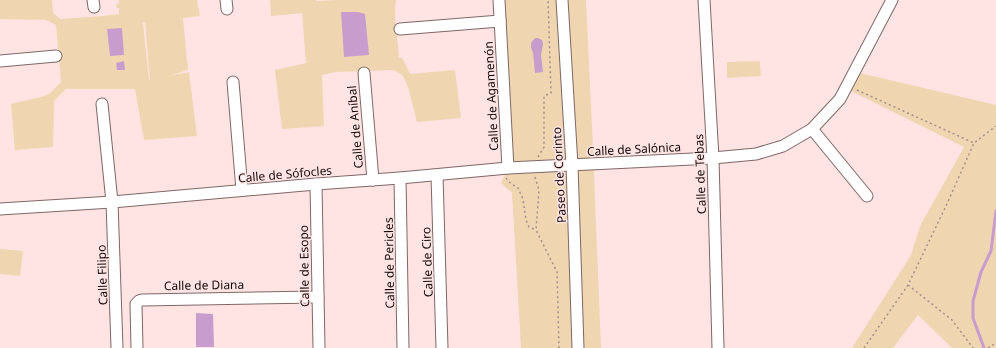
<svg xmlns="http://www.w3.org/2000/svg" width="996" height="348" viewBox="0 0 996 348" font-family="'Noto Sans',sans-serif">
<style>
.green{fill:#efd6b0;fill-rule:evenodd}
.water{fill:#c89dce}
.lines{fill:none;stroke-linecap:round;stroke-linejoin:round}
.stream{stroke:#c89dce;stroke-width:3}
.minor-casing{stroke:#7f6767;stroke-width:13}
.path{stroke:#a28f8e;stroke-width:1.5;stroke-dasharray:2 3;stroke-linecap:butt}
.minor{stroke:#fff;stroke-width:11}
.labels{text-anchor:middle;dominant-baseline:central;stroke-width:3;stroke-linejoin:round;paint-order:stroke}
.street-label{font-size:12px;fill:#110909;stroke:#ffe4e3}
</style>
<rect width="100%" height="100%" fill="#ffe4e3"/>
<!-- green -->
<g class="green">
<path d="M 0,0 L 52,0 L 53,13 L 60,19 L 103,16 L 119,14 L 119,8 L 117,8 L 116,4 L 119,4 L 119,0 L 197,0 L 200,16 L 174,19 L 183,18 L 188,70 L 169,76 L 189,72 L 197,136 L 144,140 L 135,89 L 66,89 L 54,101 L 53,147 L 17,150 L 15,151 L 11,104 L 45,96 L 50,93 L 61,82 L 56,25 L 46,20 L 0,19 ZM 145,22 L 150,80 L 149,80 L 143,23 Z"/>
<path d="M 270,0 L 316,0 L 317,1 L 336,0 L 396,0 C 393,19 398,38 399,57 L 403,59 L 410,74 L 455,70 L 461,118 L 417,122 L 408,87 L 405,80 L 402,75 L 394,70 L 336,72 L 322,75 L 324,126 L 282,129 L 275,70 L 306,63 L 302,13 L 271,16 Z"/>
<path d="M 504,0 L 586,0 L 593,149 L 601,348 L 521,348 L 512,193 L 501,183 L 512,160 Z"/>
<path d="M 760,61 L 761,76 L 727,78 L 727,62 Z"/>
<path d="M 860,73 L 996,105 L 996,348 L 952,348 L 918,315 L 893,348 L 852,348 L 911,255 L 920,226 L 964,147 L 851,91 Z"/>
<path d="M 0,249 L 23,251 L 20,276 L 0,274 Z"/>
</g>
<!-- water -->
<g class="water">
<path d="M 341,12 L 358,12 L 365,14 L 369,55 L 344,57 Z"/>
<path d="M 122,28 L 124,55 L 110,56 L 107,29 Z"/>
<path d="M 535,38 L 538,38 L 542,40 L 543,44 L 541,55 L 543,72 L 535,73 L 533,53 L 531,48 L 531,43 Z"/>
<path d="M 124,61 L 125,70 L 117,70 L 116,63 Z"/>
<path d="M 196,313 L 213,314 L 214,347 L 196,347 Z"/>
</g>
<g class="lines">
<!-- stream -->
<path class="stream" d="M 984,348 L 973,318 L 973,301 L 981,272 L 991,251 L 996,211"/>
<defs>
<g id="minor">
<path d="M 93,0 L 94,7"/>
<path d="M 226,0 L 227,9"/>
<path d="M 499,0 L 508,168"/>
<path d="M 562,0 L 572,165 L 578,348"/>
<path d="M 704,0 L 713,158 L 718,348"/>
<path d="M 400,29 L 500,21"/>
<path d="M 0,61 L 56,56"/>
<path d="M 364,73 L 373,180"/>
<path d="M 233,82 L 242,190"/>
<path d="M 102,104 L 112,202 L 117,348"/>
<path d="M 812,129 L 867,196"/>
<path d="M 437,175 L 442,348"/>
<path d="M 400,178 L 403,348"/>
<path d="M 316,184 L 319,348"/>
<path d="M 0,209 L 112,202 L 316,184 L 400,178 L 508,168 L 713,158 L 756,154 L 783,146 L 812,129 L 840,99 L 892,0"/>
<path d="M 137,348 L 136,304 L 139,301 L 142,300 L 318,297"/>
</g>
</defs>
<!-- minor casing -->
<use href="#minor" class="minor-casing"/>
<!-- path -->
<g class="path">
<path d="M 857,90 L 974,143"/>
<path d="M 538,157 L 544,147 L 544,96 L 551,93 L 548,0"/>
<path d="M 535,177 L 539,190 L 536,230 L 557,272 L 559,348"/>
<path d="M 506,178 L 509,182 L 518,188 L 523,199 L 526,220 L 529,227 L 536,230"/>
<path d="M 908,285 L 952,320 L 973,348"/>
<path d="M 864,348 L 908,285 L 946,206 L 974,143 L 996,126"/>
<path d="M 988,348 L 996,343"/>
</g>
<!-- minor -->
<use href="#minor" class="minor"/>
</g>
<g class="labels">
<!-- street labels -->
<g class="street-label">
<text transform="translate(491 96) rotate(-93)">Calle de Agamenón</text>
<text transform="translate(355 127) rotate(-95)">Calle de Aníbal</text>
<text transform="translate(634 149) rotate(-3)">Calle de Salónica</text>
<text transform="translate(285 174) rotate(-5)">Calle de Sófocles</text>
<text transform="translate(700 174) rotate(-92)">Calle de Tebas</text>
<text transform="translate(559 175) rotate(-93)">Paseo de Corinto</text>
<text transform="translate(427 262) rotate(-92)">Calle de Ciro</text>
<text transform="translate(389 263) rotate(-91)">Calle de Pericles</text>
<text transform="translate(304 266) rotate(-91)">Calle de Esopo</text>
<text transform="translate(102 275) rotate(-92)">Calle Filipo</text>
<text transform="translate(204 285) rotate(-1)">Calle de Diana</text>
</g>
</g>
</svg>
